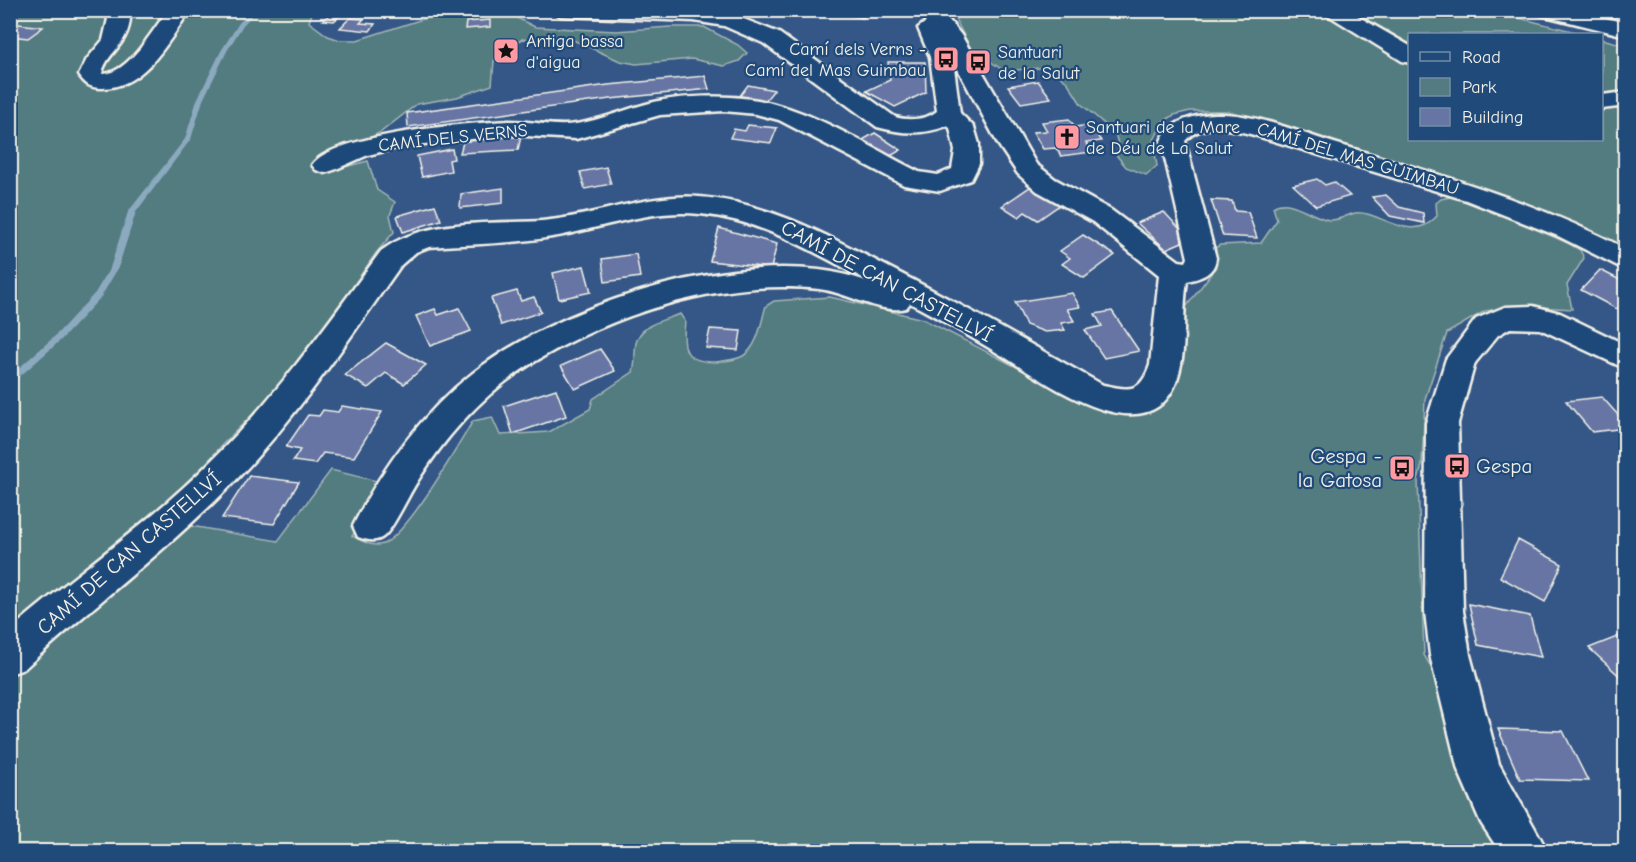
<svg xmlns="http://www.w3.org/2000/svg" width="1636" height="862" viewBox="0 0 1636 862" font-family="'Comic Neue',sans-serif">
<style>
.green{fill:#537b81;stroke:#a4b6b4;stroke-width:1.5}
.lines{fill:none;stroke-linecap:round;stroke-linejoin:round}
.stream{fill:#8caabf;fill-rule:evenodd}
.building{fill:#6675a4;stroke:#f4f1e8;stroke-width:1.5}
.minor-casing{stroke:#f4f1e8;stroke-width:5}
.highway-casing{stroke:#f4f1e8;stroke-width:5}
.minor{fill:#1f4a7a;fill-rule:evenodd}
.highway{fill:#1f4a7a;fill-rule:evenodd}
.labels{text-anchor:middle;dominant-baseline:central;stroke-width:4.5;stroke-linejoin:round;paint-order:stroke}
.far-poi-label{font-size:18px;fill:#f4f1e8;stroke:#1f4a7a;text-anchor:start}
.far-street-label{font-size:18px;fill:#f4f1e8;stroke:#1f4a7a}
.street-label{font-size:21px;fill:#f4f1e8;stroke:#1f4a7a}
.poi-label{font-size:21px;fill:#f4f1e8;stroke:#1f4a7a;text-anchor:end}
</style>
<rect width="100%" height="100%" fill="#345787"/>
<filter id="ink" filterUnits="userSpaceOnUse"><feTurbulence type="fractalNoise" baseFrequency=".0167" numOctaves="2"/><feDisplacementMap in="SourceGraphic" scale="12" xChannelSelector="R" yChannelSelector="G"/><feConvolveMatrix kernelMatrix="1 2 1 2 8 2 1 2 1" color-interpolation-filters="sRGB"/></filter>
<g filter="url(#ink)">
<!-- green -->
<g class="green">
<path d="M 1486,10 L 1584,34 L 1410,34 L 1410,140 L 1602,140 L 1602,39 L 1625,45 L 1625,251 L 1582,226 L 1330,140 L 1228,111 L 1190,111 L 1174,115 L 1163,122 L 1153,142 L 1157,166 L 1146,175 L 1126,167 L 1117,156 L 1118,144 L 1115,133 L 1081,104 L 1068,83 L 1057,74 L 1041,68 L 1004,71 L 970,47 L 951,11 Z"/>
<path d="M 10,11 L 313,11 L 309,22 L 328,36 L 340,40 L 357,40 L 448,11 L 511,11 L 509,14 L 535,27 L 616,31 L 670,27 L 704,27 L 738,45 L 747,53 L 739,61 L 724,66 L 692,59 L 636,64 L 620,61 L 573,40 L 522,39 L 494,61 L 492,85 L 457,97 L 417,104 L 381,132 L 315,166 L 317,171 L 325,172 L 368,161 L 377,190 L 395,202 L 390,215 L 394,232 L 376,253 L 294,373 L 222,445 L 160,517 L 185,525 L 278,541 L 331,470 L 381,482 L 381,501 L 352,536 C 361,540 373,548 383,544 C 408,534 457,447 473,421 L 492,417 L 500,435 L 549,432 L 590,409 L 593,399 L 633,372 C 636,362 634,352 636,343 C 640,324 665,320 680,314 L 685,321 C 682,350 684,362 716,362 C 725,361 736,360 743,356 C 759,346 761,321 766,306 L 774,301 L 830,297 L 923,319 L 1096,408 L 1139,415 L 1159,405 L 1183,311 L 1216,267 L 1213,249 L 1220,245 L 1261,243 L 1277,220 L 1273,207 C 1290,196 1311,217 1329,220 C 1339,221 1346,215 1355,213 C 1377,209 1411,246 1437,216 L 1436,203 L 1441,199 L 1450,197 L 1471,201 L 1570,244 L 1580,250 L 1584,258 L 1567,285 L 1572,309 L 1521,306 L 1485,311 L 1447,333 L 1425,399 L 1422,465 L 1418,480 L 1424,655 L 1434,672 L 1511,851 L 11,851 Z"/>
</g>
<g class="lines">
<!-- stream -->
<path class="stream" d="M 251,10 L 257,10 L 243,25 L 227,51 L 203,100 L 191,139 L 136,212 L 118,268 L 101,297 L 61,340 L 10,385 L 10,376 L 55,336 L 95,293 L 110,268 L 128,212 L 185,139 L 197,100 L 221,51 L 239,23 Z"/>
</g>
<!-- building -->
<g class="building">
<path d="M 335,10 L 345,12 L 334,21 L 323,20 Z"/>
<path d="M 826,10 L 872,10 L 863,18 L 824,12 Z"/>
<path d="M 350,18 L 364,19 L 360,23 L 375,24 L 370,31 L 340,28 Z"/>
<path d="M 490,20 L 490,27 L 465,29 L 466,22 Z"/>
<path d="M 10,23 L 43,27 L 28,38 L 10,36 Z"/>
<path d="M 888,62 L 925,62 L 926,92 L 895,107 L 866,91 L 890,80 Z"/>
<path d="M 705,76 L 709,89 L 610,99 L 408,127 L 407,113 L 608,85 Z"/>
<path d="M 1038,81 L 1051,98 L 1021,103 L 1008,86 Z"/>
<path d="M 748,85 L 774,90 L 764,102 L 739,97 Z"/>
<path d="M 1069,119 L 1075,127 L 1090,125 L 1101,141 L 1086,143 L 1092,152 L 1061,156 L 1056,148 L 1043,149 L 1033,132 L 1047,131 L 1042,122 Z"/>
<path d="M 748,125 L 777,128 L 771,143 L 730,138 L 734,129 L 745,131 Z"/>
<path d="M 875,133 L 901,150 L 885,159 L 859,142 Z"/>
<path d="M 521,136 L 518,150 L 460,153 L 464,139 Z"/>
<path d="M 452,149 L 454,159 L 449,160 L 451,171 L 422,177 L 417,156 Z"/>
<path d="M 606,167 L 611,184 L 585,189 L 580,172 Z"/>
<path d="M 1317,179 L 1325,185 L 1334,182 L 1350,196 L 1316,206 L 1293,185 Z"/>
<path d="M 1030,187 L 1061,204 L 1038,220 L 1025,212 L 1019,217 L 1002,206 Z"/>
<path d="M 503,188 L 503,203 L 460,208 L 461,194 Z"/>
<path d="M 1386,195 L 1399,207 L 1423,213 L 1424,223 L 1390,216 L 1372,197 Z"/>
<path d="M 1211,200 L 1232,201 L 1235,211 L 1248,212 L 1257,238 L 1223,236 Z"/>
<path d="M 435,205 L 441,220 L 403,232 L 397,216 Z"/>
<path d="M 1164,212 L 1180,229 L 1182,242 L 1166,249 L 1137,223 Z"/>
<path d="M 719,228 L 777,244 L 771,268 L 710,261 Z"/>
<path d="M 1083,235 L 1115,255 L 1084,278 L 1062,264 L 1070,258 L 1060,251 Z"/>
<path d="M 636,254 L 640,277 L 605,282 L 602,259 Z"/>
<path d="M 584,266 L 591,292 L 559,299 L 553,273 Z"/>
<path d="M 1600,270 L 1626,283 L 1626,300 L 1617,309 L 1581,290 Z"/>
<path d="M 517,291 L 521,301 L 534,297 L 541,312 L 501,325 L 491,298 Z"/>
<path d="M 1072,293 L 1080,307 L 1067,309 L 1074,321 L 1061,323 L 1065,330 L 1045,332 L 1026,325 L 1015,302 Z"/>
<path d="M 459,308 L 471,331 L 430,346 L 416,316 L 435,309 L 438,315 Z"/>
<path d="M 1112,311 L 1139,351 L 1104,358 L 1085,330 L 1102,326 L 1095,314 Z"/>
<path d="M 710,329 L 741,331 L 738,350 L 706,348 Z"/>
<path d="M 386,343 L 426,365 L 404,384 L 386,373 L 368,388 L 345,375 Z"/>
<path d="M 600,349 L 615,371 L 575,389 L 561,366 Z"/>
<path d="M 556,389 L 566,416 L 513,434 L 504,406 Z"/>
<path d="M 1602,397 L 1626,424 L 1626,428 L 1592,432 L 1566,401 Z"/>
<path d="M 342,406 L 382,412 L 354,457 L 323,453 L 315,464 L 293,461 L 300,450 L 286,447 L 308,415 L 319,416 L 323,410 L 338,412 Z"/>
<path d="M 249,476 L 299,482 L 274,524 L 222,518 Z"/>
<path d="M 1518,540 L 1562,564 L 1545,602 L 1500,577 Z"/>
<path d="M 1469,604 L 1530,616 L 1541,657 L 1478,645 Z"/>
<path d="M 1622,635 L 1626,638 L 1626,682 L 1589,648 Z"/>
<path d="M 1498,729 L 1563,731 L 1588,781 L 1520,779 Z"/>
</g>
<g class="lines">
<defs>
<g id="minor">
<path d="M 102,10 L 124,10 L 130,18 C 129,45 105,54 102,74 C 129,74 153,29 168,10 L 190,10 C 169,41 144,88 102,88 C 90,88 85,84 79,75 L 87,59 L 103,40 L 108,19 Z"/>
<path d="M 551,10 L 707,10 L 736,16 L 779,33 L 895,117 C 908,121 926,120 937,111 L 930,57 L 918,28 L 926,22 L 920,10 L 941,10 L 961,35 L 1036,164 L 1055,179 L 1111,210 L 1179,261 L 1186,262 L 1188,258 L 1161,141 C 1170,118 1202,113 1224,114 C 1258,115 1301,133 1334,143 C 1434,173 1533,200 1626,249 L 1626,270 L 1558,236 L 1466,200 L 1254,135 C 1232,129 1202,121 1185,141 L 1216,258 C 1214,274 1201,278 1187,281 C 1181,315 1189,352 1175,385 C 1144,456 1040,378 1001,355 C 971,337 940,319 910,303 L 906,308 C 883,315 846,292 819,289 C 721,278 612,314 529,365 C 483,394 446,436 417,482 C 409,494 393,529 384,536 C 376,543 367,540 358,537 L 353,526 C 381,469 423,412 473,373 C 557,307 713,257 819,270 C 837,272 855,277 872,283 C 818,254 762,220 700,214 C 651,208 600,229 552,237 C 512,244 469,244 429,247 L 416,252 L 401,265 C 349,339 298,416 235,481 C 169,549 93,605 24,669 L 10,674 L 10,630 C 77,572 150,523 212,460 C 276,397 328,323 381,251 C 424,218 490,224 542,221 C 595,217 645,193 699,197 C 767,202 829,236 888,267 C 961,304 1032,345 1103,385 C 1129,390 1140,394 1150,365 L 1159,275 L 1093,222 L 1037,191 L 1018,174 L 998,144 L 953,60 L 960,113 L 974,127 L 979,144 L 979,164 L 971,180 L 940,191 L 904,185 L 779,120 L 756,114 L 724,111 L 660,115 L 576,139 L 510,135 L 405,146 L 368,155 L 334,170 L 325,173 L 316,170 L 312,165 C 333,134 470,123 508,121 C 530,120 554,128 576,124 C 601,120 626,109 650,103 C 679,95 729,95 758,100 C 815,111 868,146 919,172 L 938,175 L 952,169 L 955,151 L 950,128 L 947,126 C 922,135 903,134 877,127 L 763,43 L 724,26 L 694,21 L 561,16 Z"/>
<path d="M 1320,10 L 1347,10 L 1410,46 L 1410,63 L 1402,61 Z"/>
<path d="M 1626,92 L 1626,106 L 1602,109 L 1602,95 Z"/>
<path d="M 1533,306 L 1560,313 L 1626,345 L 1626,369 L 1540,329 L 1510,328 L 1498,335 L 1475,363 L 1458,423 L 1463,611 L 1470,655 L 1499,764 L 1548,852 L 1500,852 L 1481,823 L 1458,770 L 1430,655 L 1425,611 L 1426,423 L 1446,359 L 1476,319 L 1505,307 Z"/>
</g>
<path id="highway" d="M 1534,10 L 1572,10 L 1626,23 L 1626,36 L 1537,14 Z"/>
</defs>
<!-- minor casing -->
<use href="#minor" class="minor-casing"/>
<!-- highway casing -->
<use href="#highway" class="highway-casing"/>
<!-- minor -->
<use href="#minor" class="minor"/>
<!-- highway -->
<use href="#highway" class="highway"/>
</g>
</g>
<!-- icons -->
<defs>
<symbol id="sight-square" viewBox="-11 -11 22 22"><rect x="-9" y="-9" width="18" height="18" rx="4" fill="#ff9aa2" stroke="#1f4a7a"/><path d="M0-6L1.8-2.2L6-1.7L2.9 1.2L3.7 5.4L0 3.3L-3.7 5.4L-2.9 1.2L-6-1.7L-1.8-2.2Z" fill="#111"/></symbol>
<symbol id="bus-square" viewBox="-11 -11 22 22"><rect x="-9" y="-9" width="18" height="18" rx="4" fill="#ff9aa2" stroke="#1f4a7a"/><path d="M-5-6H5V4H4V6H2V4H-2V6H-4V4H-5ZM-3.5-4V0h7V-4ZM-3.5 1.2v1.5H-2V1.2ZM2 1.2v1.5H3.5V1.2Z" fill="#111"/></symbol>
<symbol id="church-square" viewBox="-11 -11 22 22"><rect x="-9" y="-9" width="18" height="18" rx="4" fill="#ff9aa2" stroke="#1f4a7a"/><path d="M-1.2-6h2.4v3.5h3.3v2.4h-3.3V6h-2.4V-.1h-3.3v-2.4h3.3Z" fill="#111"/></symbol>
</defs>
<g fill-rule="evenodd">
<use href="#sight-square" x="491" y="36" width="30" height="30"/>
<use href="#bus-square" x="931" y="44" width="30" height="30"/>
<use href="#bus-square" x="963" y="47" width="30" height="30"/>
<use href="#church-square" x="1052" y="122" width="30" height="30"/>
<use href="#bus-square" x="1442" y="451" width="30" height="30"/>
<use href="#bus-square" x="1387" y="453" width="30" height="30"/>
</g>
<g class="labels">
<!-- far-poi labels -->
<g class="far-poi-label">
<text x="526" y="41">Antiga bassa<tspan x="526" dy="21">d'aigua</tspan></text>
<text x="926" y="49" text-anchor="end">Camí dels Verns -<tspan x="926" dy="21">Camí del Mas Guimbau</tspan></text>
<text x="998" y="52">Santuari<tspan x="998" dy="21">de la Salut</tspan></text>
<text x="1086" y="127">Santuari de la Mare<tspan x="1086" dy="21">de Déu de La Salut</tspan></text>
</g>
<!-- far-street labels -->
<g class="far-street-label">
<text transform="translate(453 138) rotate(-6)">CAMÍ DELS VERNS</text>
<text transform="translate(1358 159) rotate(17)">CAMÍ DEL MAS GUIMBAU</text>
</g>
<!-- street labels -->
<g class="street-label">
<text transform="translate(887 281) rotate(28)">CAMÍ DE CAN CASTELLVÍ</text>
<text transform="translate(129 553) rotate(-41)">CAMÍ DE CAN CASTELLVÍ</text>
</g>
<!-- poi labels -->
<g class="poi-label">
<text x="1382" y="456">Gespa -<tspan x="1382" dy="24">la Gatosa</tspan></text>
<text x="1476" y="466" text-anchor="start">Gespa</text>
</g>
</g>
<!-- margin -->
<rect width="1636" height="862" fill="none" stroke="#1f4a7a" stroke-width="36"/>
<rect x="18" y="18" width="1600" height="826" fill="none" stroke="#f4f1e8" stroke-width="2" filter="url(#ink)"/>
<!-- legend -->
<rect x="1408" y="33" width="195" height="108" fill="#1f4a7a" stroke="#748da6" stroke-width="1.5"/>
<rect x="1420" y="52" width="30" height="9" fill="#1f4a7a" stroke="#748da6" stroke-width="1.5"/>
<text x="1462" y="63" font-size="18" fill="#f4f1e8">Road</text>
<rect x="1420" y="78" width="30" height="18" fill="#537b81" stroke="#748da6" stroke-width="1.5"/>
<text x="1462" y="93" font-size="18" fill="#f4f1e8">Park</text>
<rect x="1420" y="108" width="30" height="18" fill="#6675a4" stroke="#748da6" stroke-width="1.5"/>
<text x="1462" y="123" font-size="18" fill="#f4f1e8">Building</text>
</svg>
